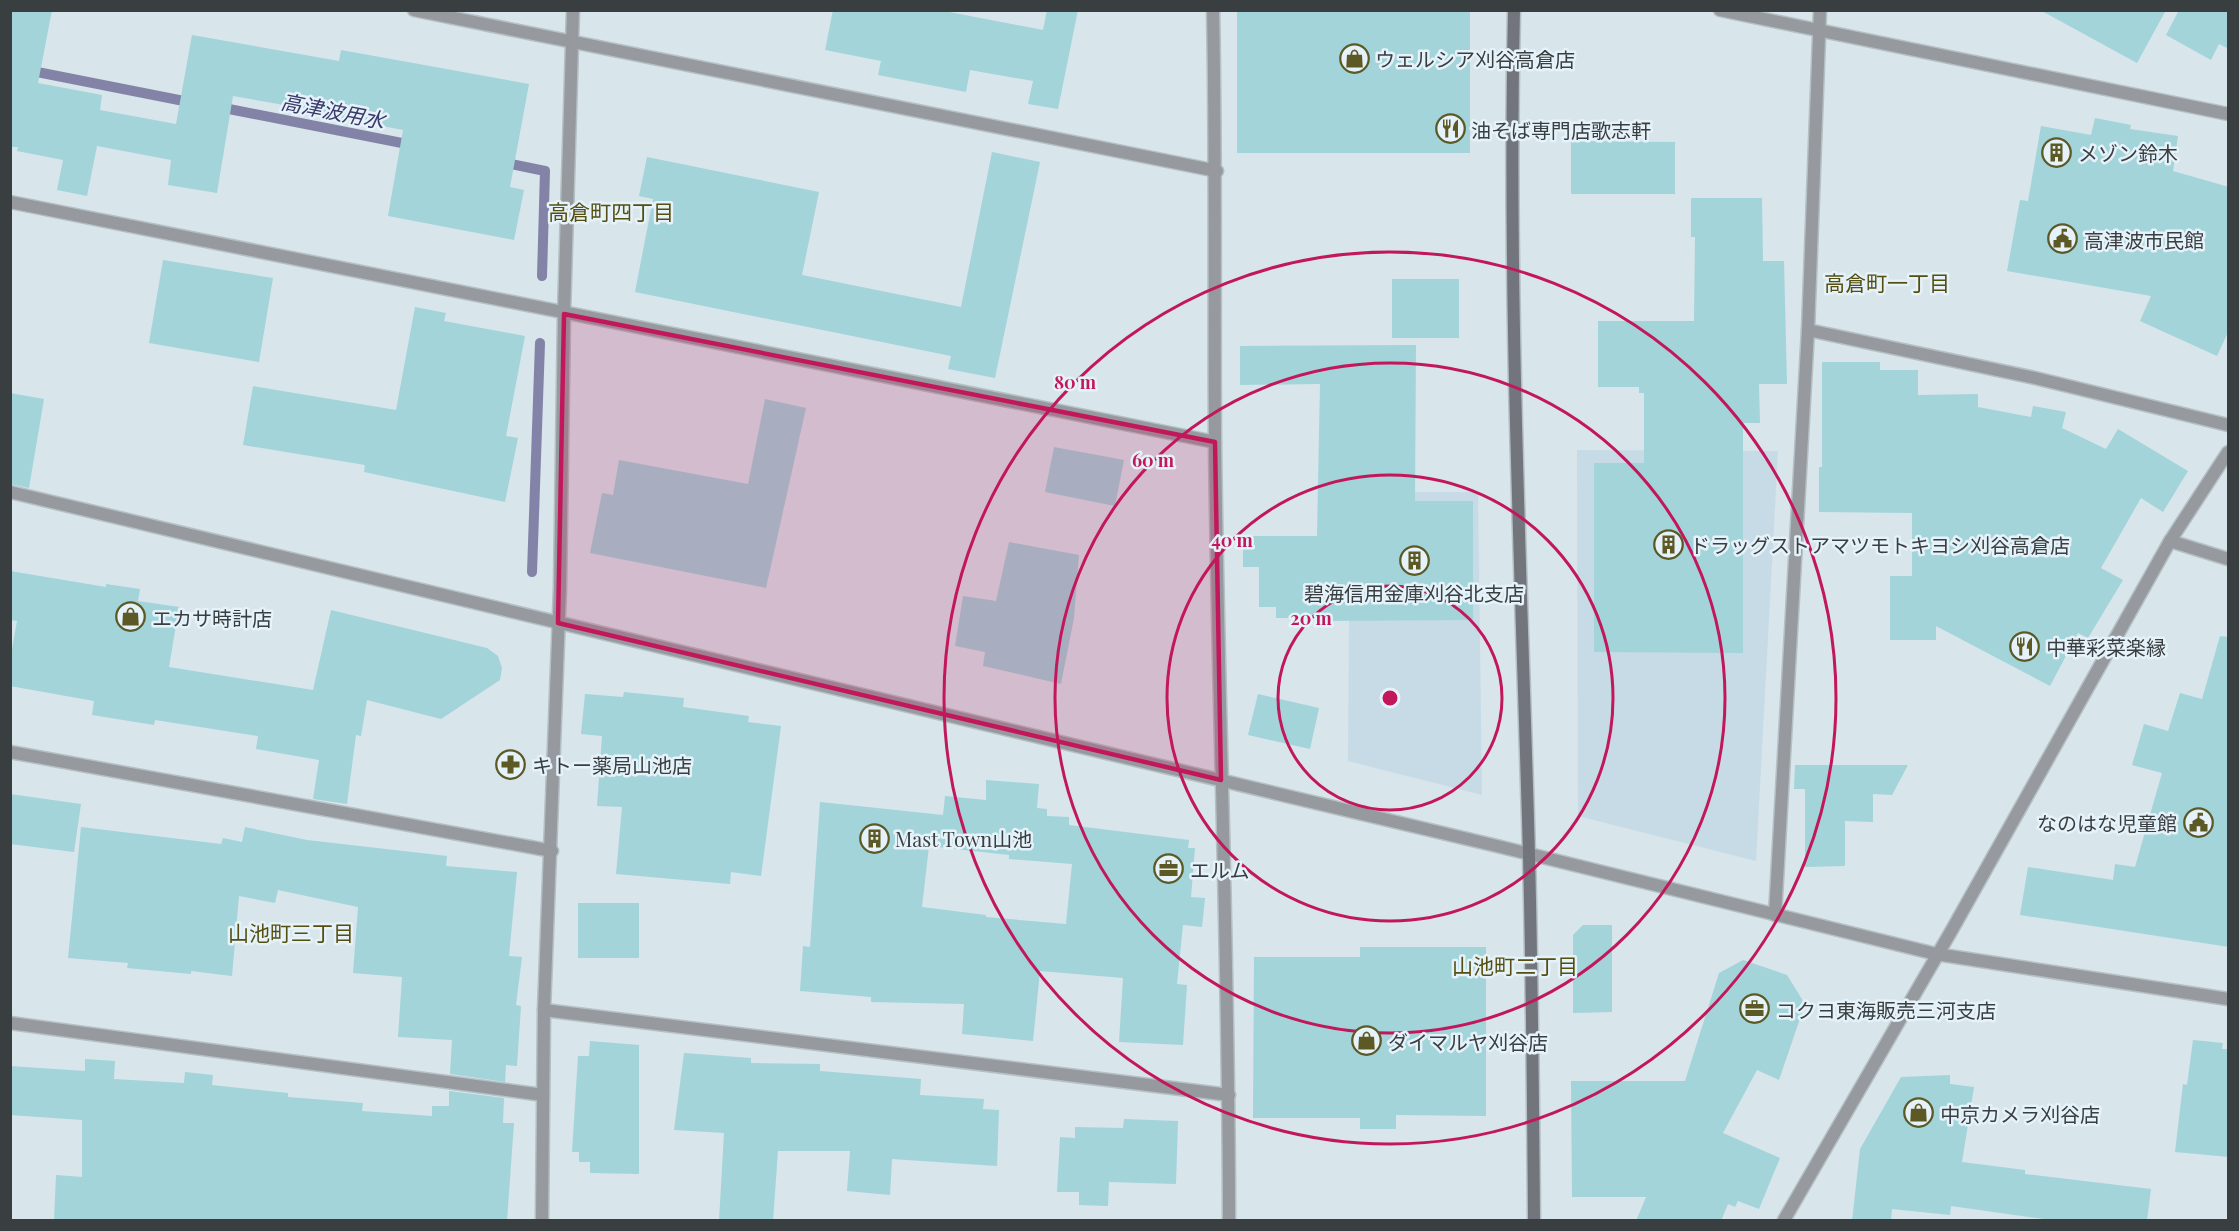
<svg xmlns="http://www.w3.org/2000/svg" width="2239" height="1231" viewBox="0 0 2239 1231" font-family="'Playfair Display','Noto Sans JP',serif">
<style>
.built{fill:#c7dbe6}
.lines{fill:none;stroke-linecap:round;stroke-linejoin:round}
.stream{stroke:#8283a6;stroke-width:10}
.building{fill:#a2d4da;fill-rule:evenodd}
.lane-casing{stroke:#b5c0c5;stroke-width:15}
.street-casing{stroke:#b5c0c5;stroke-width:15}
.secondary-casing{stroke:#b5c0c5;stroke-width:15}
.lane{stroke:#96999e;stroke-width:12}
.street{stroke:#96999e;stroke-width:12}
.secondary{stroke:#72767c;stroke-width:12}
.marked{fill:#c2185b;fill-opacity:0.2;stroke:#c2185b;stroke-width:4.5;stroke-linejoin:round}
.ring{fill:none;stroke:#c2185b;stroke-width:3}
.labels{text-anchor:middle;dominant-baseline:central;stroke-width:5;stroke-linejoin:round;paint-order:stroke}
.poi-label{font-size:20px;fill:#393e40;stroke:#e5f2f9;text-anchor:start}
.water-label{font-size:21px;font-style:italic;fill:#3b3a6a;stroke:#e5f2f9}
.neighbourhood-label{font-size:21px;fill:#544f11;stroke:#e5f2f9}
.centre{fill:#c2185b;stroke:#e5f2f9;stroke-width:3}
.ring-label{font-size:18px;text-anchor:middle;font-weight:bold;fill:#c2185b;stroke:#e5f2f9;stroke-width:5;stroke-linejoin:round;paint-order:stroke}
</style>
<rect width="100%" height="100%" fill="#d8e5eb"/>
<!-- built -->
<g class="built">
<path d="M 1577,450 L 1778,451 L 1756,861 L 1578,816 Z"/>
<path d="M 1350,492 L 1478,492 L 1482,795 L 1348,761 Z"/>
</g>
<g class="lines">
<!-- stream -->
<g class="stream">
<path d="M 27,70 L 194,103"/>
<path d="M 219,107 L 412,145"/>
<path d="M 501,162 L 545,171 L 542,276"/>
<path d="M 532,572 L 540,343"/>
</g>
</g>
<!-- building -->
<g class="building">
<path d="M 10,10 L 52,10 L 38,83 L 102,95 L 100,110 L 176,124 L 192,35 L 339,61 L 341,50 L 529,84 L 510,187 L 524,190 L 514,240 L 388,216 L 403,130 L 340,118 L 341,115 L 233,96 L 217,193 L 168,185 L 171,160 L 97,146 L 87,196 L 57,190 L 63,160 L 17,151 L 18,147 L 10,147 Z"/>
<path d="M 833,10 L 939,10 L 1043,30 L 1047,10 L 1078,10 L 1058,109 L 1028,104 L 1033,81 L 970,70 L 966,92 L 878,75 L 881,61 L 825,50 Z"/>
<rect x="1237" y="10" width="233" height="143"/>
<path d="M 2040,10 L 2166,10 L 2137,63 Z"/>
<path d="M 2179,10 L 2229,10 L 2229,49 L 2219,44 L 2211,60 L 2166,35 Z"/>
<path d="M 2095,118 L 2131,125 L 2130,129 L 2178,136 L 2173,171 L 2229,187 L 2229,330 L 2217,356 L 2140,321 L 2151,296 L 2007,271 L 2020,200 L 2028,201 L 2041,126 L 2091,135 Z"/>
<path d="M 1571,141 L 1675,142 L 1675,194 L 1571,194 Z"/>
<path d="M 992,152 L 1040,162 L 995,378 L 948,369 L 951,356 L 635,292 L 653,199 L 639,196 L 647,157 L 819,192 L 802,275 L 961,307 Z"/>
<path d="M 1691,198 L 1762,198 L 1763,261 L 1784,261 L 1787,384 L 1759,384 L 1760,423 L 1743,423 L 1743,653 L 1594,652 L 1594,463 L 1644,463 L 1644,393 L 1639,393 L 1639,387 L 1598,387 L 1598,321 L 1694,321 L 1695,237 L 1691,237 Z"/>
<path d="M 163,260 L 273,278 L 259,362 L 149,343 Z"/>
<rect x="1392" y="279" width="67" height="59"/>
<path d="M 415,307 L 446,313 L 444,321 L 525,336 L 506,436 L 518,438 L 505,502 L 364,472 L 365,465 L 243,445 L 253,386 L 396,410 Z"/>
<path d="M 1416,345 L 1415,501 L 1473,501 L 1473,620 L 1319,621 L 1319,618 L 1276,618 L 1276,607 L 1259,607 L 1259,567 L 1243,567 L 1243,536 L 1317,536 L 1320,384 L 1240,385 L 1240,346 Z"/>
<path d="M 1822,362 L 1880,362 L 1880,370 L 1918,370 L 1918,395 L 1978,394 L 1978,407 L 2031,417 L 2033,406 L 2066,412 L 2062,428 L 2106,449 L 2118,429 L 2188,471 L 2163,512 L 2141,498 L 2101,568 L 2123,580 L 2088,638 L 2078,633 L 2050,686 L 1936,626 L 1936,640 L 1890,640 L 1890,576 L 1912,576 L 1912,513 L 1819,512 L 1819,467 L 1822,467 Z"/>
<path d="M 10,393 L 44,399 L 29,488 L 10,484 Z"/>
<path d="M 765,399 L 806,408 L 766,588 L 590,553 L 602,493 L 613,495 L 619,460 L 748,484 Z"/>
<path d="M 1054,447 L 1124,460 L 1115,506 L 1045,492 Z"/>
<path d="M 1009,542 L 1079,555 L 1074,618 L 1061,684 L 983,666 L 985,652 L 955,646 L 963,596 L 996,601 Z"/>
<path d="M 10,571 L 106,587 L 106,584 L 140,589 L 138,601 L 179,607 L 169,667 L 313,690 L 331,610 L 487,648 L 498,656 L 502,668 L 500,680 L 441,719 L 367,700 L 361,736 L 356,735 L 347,804 L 313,799 L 319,760 L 256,749 L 258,736 L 155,720 L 154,725 L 92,715 L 94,701 L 10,686 L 10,660 L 17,621 L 10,620 Z"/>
<path d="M 2220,636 L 2229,637 L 2229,947 L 2020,915 L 2028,867 L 2113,880 L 2115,864 L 2135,867 L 2162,773 L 2132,765 L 2144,724 L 2168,731 L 2180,693 L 2202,699 Z"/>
<path d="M 624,692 L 684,698 L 683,707 L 749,716 L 748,722 L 781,726 L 761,876 L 731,872 L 730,884 L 616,874 L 622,807 L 597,806 L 602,736 L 581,734 L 585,694 L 623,697 Z"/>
<path d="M 1258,694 L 1319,708 L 1310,749 L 1248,735 Z"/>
<path d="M 1795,765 L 1908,765 L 1892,795 L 1873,794 L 1873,822 L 1845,821 L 1845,866 L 1805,867 L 1805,789 L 1794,789 Z"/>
<path d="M 986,780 L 1039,784 L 1037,808 L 1047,809 L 1047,816 L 1069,817 L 1069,825 L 1189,840 L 1188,848 L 1195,848 L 1191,897 L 1205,898 L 1202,927 L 1183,925 L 1177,984 L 1187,985 L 1183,1045 L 1119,1042 L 1123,978 L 1040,971 L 1033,1041 L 962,1034 L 964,1004 L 871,1002 L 871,997 L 800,991 L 803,946 L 810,947 L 820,802 L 943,815 L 945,796 L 986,800 ZM 929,846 L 1009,855 L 1009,859 L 1072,864 L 1066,924 L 986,917 L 986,915 L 922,907 Z"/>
<path d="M 10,794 L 81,804 L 74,852 L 10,844 Z"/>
<path d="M 81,827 L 221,844 L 223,838 L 242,842 L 245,827 L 307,840 L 447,856 L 446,866 L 517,872 L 509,956 L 522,957 L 516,1005 L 521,1006 L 517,1066 L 506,1065 L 505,1082 L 450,1074 L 452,1040 L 398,1037 L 402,977 L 353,973 L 358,907 L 278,890 L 275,903 L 239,896 L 232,976 L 191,971 L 191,974 L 127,968 L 128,963 L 68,958 Z"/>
<rect x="578" y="903" width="61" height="55"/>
<path d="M 1583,925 L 1612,925 L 1612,1012 L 1573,1013 L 1573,935 Z"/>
<path d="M 1360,947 L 1486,947 L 1486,1116 L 1396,1115 L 1396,1129 L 1360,1129 L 1360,1118 L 1253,1118 L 1254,957 L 1360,957 Z"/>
<path d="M 1743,960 L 1787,975 L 1805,1004 L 1779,1080 L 1757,1070 L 1723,1133 L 1780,1158 L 1759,1209 L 1738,1201 L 1735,1207 L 1728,1204 L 1721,1221 L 1636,1221 L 1646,1197 L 1572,1197 L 1571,1081 L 1685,1081 L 1719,973 Z"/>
<path d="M 2193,1040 L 2223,1043 L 2222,1049 L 2229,1049 L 2229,1157 L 2175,1152 L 2183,1084 L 2187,1085 Z"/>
<path d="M 590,1041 L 639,1045 L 639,1174 L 590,1173 L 590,1162 L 579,1162 L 579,1152 L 572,1152 L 578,1056 L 589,1056 Z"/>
<path d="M 684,1053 L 751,1058 L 751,1063 L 820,1064 L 820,1071 L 921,1079 L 920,1095 L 984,1099 L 983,1109 L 999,1110 L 997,1166 L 892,1159 L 890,1195 L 847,1191 L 850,1151 L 778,1151 L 773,1221 L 719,1221 L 724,1133 L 674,1130 Z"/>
<path d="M 85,1059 L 115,1061 L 114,1079 L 184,1083 L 185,1072 L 213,1075 L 212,1085 L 288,1093 L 288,1097 L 363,1103 L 362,1111 L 432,1116 L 432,1106 L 449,1106 L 449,1091 L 504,1098 L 503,1123 L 514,1123 L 507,1221 L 54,1221 L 56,1175 L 82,1177 L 82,1120 L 10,1115 L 10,1066 L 85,1071 Z"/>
<path d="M 1950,1075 L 1950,1084 L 1974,1087 L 1962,1162 L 2025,1170 L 2025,1174 L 2151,1189 L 2147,1221 L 2058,1221 L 1951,1206 L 1950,1215 L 1892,1209 L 1891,1221 L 1852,1221 L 1860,1149 L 1901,1077 Z"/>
<path d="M 1124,1119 L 1178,1121 L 1176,1184 L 1109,1182 L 1108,1206 L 1079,1205 L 1079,1192 L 1057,1192 L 1060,1137 L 1075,1138 L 1075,1127 L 1123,1128 Z"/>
</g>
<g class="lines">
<defs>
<path id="lane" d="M 2170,541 L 2228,559"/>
<g id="street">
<path d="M 414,10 L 1217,171"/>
<path d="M 1213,10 C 1216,154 1214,298 1215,442 C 1218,702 1229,961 1229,1220"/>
<path d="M 1720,10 L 2228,114"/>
<path d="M 10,202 L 1215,442"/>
<path d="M 1808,330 L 2035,378 L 2228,425"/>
<path d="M 10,492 L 1497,846 L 1936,954 L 2228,999"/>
<path d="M 10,752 L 552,851"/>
<path d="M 1775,915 L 1808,330 L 1820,10"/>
<path d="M 544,1010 L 1229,1095"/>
<path d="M 10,1023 L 543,1095"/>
<path d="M 542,1220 L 544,1010 L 560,588 L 564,314 L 573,10"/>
<path d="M 1784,1220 L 1953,928 L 2170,541 L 2228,452"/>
</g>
<path id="secondary" d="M 1514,10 C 1508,280 1520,550 1528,819 C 1532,953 1533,1087 1534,1220"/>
</defs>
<!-- lane casing -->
<use href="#lane" class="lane-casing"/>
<!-- street casing -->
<use href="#street" class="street-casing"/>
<!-- secondary casing -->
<use href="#secondary" class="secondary-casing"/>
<!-- lane -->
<use href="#lane" class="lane"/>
<!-- street -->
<use href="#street" class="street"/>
<!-- secondary -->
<use href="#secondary" class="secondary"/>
</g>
<!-- marked area -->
<path class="marked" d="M 564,314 L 1215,442 L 1221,780 L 558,623 Z"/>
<!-- distance rings -->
<g class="ring">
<circle cx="1390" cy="698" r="112"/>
<circle cx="1390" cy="698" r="223"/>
<circle cx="1390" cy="698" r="335"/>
<circle cx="1390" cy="698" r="446"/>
</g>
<!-- icons -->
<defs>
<symbol id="shop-ring" viewBox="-11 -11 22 22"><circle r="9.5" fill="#e5f2f9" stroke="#5d5925" stroke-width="1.5"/><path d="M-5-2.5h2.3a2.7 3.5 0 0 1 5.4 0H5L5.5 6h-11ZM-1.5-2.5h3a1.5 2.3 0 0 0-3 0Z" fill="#5d5925"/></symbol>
<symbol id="restaurant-ring" viewBox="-11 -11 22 22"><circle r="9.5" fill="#e5f2f9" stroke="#5d5925" stroke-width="1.5"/><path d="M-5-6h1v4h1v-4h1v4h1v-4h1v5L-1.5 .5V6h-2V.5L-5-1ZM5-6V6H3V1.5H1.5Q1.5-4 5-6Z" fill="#5d5925"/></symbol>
<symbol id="building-ring" viewBox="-11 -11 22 22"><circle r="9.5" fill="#e5f2f9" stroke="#5d5925" stroke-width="1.5"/><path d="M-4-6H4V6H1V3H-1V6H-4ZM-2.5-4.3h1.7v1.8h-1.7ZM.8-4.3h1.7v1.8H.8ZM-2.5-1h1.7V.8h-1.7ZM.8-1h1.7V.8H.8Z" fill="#5d5925"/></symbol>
<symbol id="civic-ring" viewBox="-11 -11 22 22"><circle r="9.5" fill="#e5f2f9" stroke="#5d5925" stroke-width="1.5"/><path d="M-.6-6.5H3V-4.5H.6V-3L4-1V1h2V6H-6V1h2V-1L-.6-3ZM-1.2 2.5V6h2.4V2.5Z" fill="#5d5925"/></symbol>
<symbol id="pharmacy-ring" viewBox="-11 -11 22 22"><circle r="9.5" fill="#e5f2f9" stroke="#5d5925" stroke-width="1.5"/><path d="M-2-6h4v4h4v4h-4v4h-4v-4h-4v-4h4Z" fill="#5d5925"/></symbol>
<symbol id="office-ring" viewBox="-11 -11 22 22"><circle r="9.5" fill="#e5f2f9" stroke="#5d5925" stroke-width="1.5"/><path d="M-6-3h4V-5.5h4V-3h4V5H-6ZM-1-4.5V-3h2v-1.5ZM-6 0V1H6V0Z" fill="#5d5925"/></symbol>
</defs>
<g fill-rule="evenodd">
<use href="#shop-ring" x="1338" y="42" width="33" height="33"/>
<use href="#restaurant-ring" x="1434" y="112" width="33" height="33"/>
<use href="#building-ring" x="2040" y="136" width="33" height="33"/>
<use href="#civic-ring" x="2046" y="222" width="33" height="33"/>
<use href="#building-ring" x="1652" y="528" width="33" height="33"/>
<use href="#building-ring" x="1398" y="544" width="33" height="33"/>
<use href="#shop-ring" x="114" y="600" width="33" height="33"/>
<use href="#restaurant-ring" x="2008" y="630" width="33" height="33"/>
<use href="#pharmacy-ring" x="494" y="748" width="33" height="33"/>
<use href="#civic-ring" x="2182" y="806" width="33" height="33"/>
<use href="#building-ring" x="858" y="822" width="33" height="33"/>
<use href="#office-ring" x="1152" y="852" width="33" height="33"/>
<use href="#office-ring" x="1738" y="992" width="33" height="33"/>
<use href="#shop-ring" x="1350" y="1024" width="33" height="33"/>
<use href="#shop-ring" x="1902" y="1096" width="33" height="33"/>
</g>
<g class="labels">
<!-- poi labels -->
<g class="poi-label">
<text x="1375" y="58">ウェルシア刈谷高倉店</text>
<text x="1471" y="129">油そば専門店歌志軒</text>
<text x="2078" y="152">メゾン鈴木</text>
<text x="2084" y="239">高津波市民館</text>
<text x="1690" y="544">ドラッグストアマツモトキヨシ刈谷高倉店</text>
<text x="1414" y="592" text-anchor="middle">碧海信用金庫刈谷北支店</text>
<text x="152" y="617">エカサ時計店</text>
<text x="2046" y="646">中華彩菜楽縁</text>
<text x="532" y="764">キトー薬局山池店</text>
<text x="2177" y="822" text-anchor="end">なのはな児童館</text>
<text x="895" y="838">Mast Town山池</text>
<text x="1190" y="869">エルム</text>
<text x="1776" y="1009">コクヨ東海販売三河支店</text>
<text x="1388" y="1041">ダイマルヤ刈谷店</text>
<text x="1940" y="1113">中京カメラ刈谷店</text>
</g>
<!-- water labels -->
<g class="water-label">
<text transform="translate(333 110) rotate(11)">高津波用水</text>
</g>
<!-- neighbourhood labels -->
<g class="neighbourhood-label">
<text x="611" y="211">高倉町四丁目</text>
<text x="1887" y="282">高倉町一丁目</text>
<text x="291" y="932">山池町三丁目</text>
<text x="1515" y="965">山池町二丁目</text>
</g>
</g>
<circle cx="1390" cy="698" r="9" class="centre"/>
<g class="ring-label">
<text x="1075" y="389">80 m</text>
<text x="1153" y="467">60 m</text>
<text x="1232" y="547">40 m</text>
<text x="1311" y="625">20 m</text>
</g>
<!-- border -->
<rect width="2239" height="1231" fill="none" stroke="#393e40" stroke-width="24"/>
</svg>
